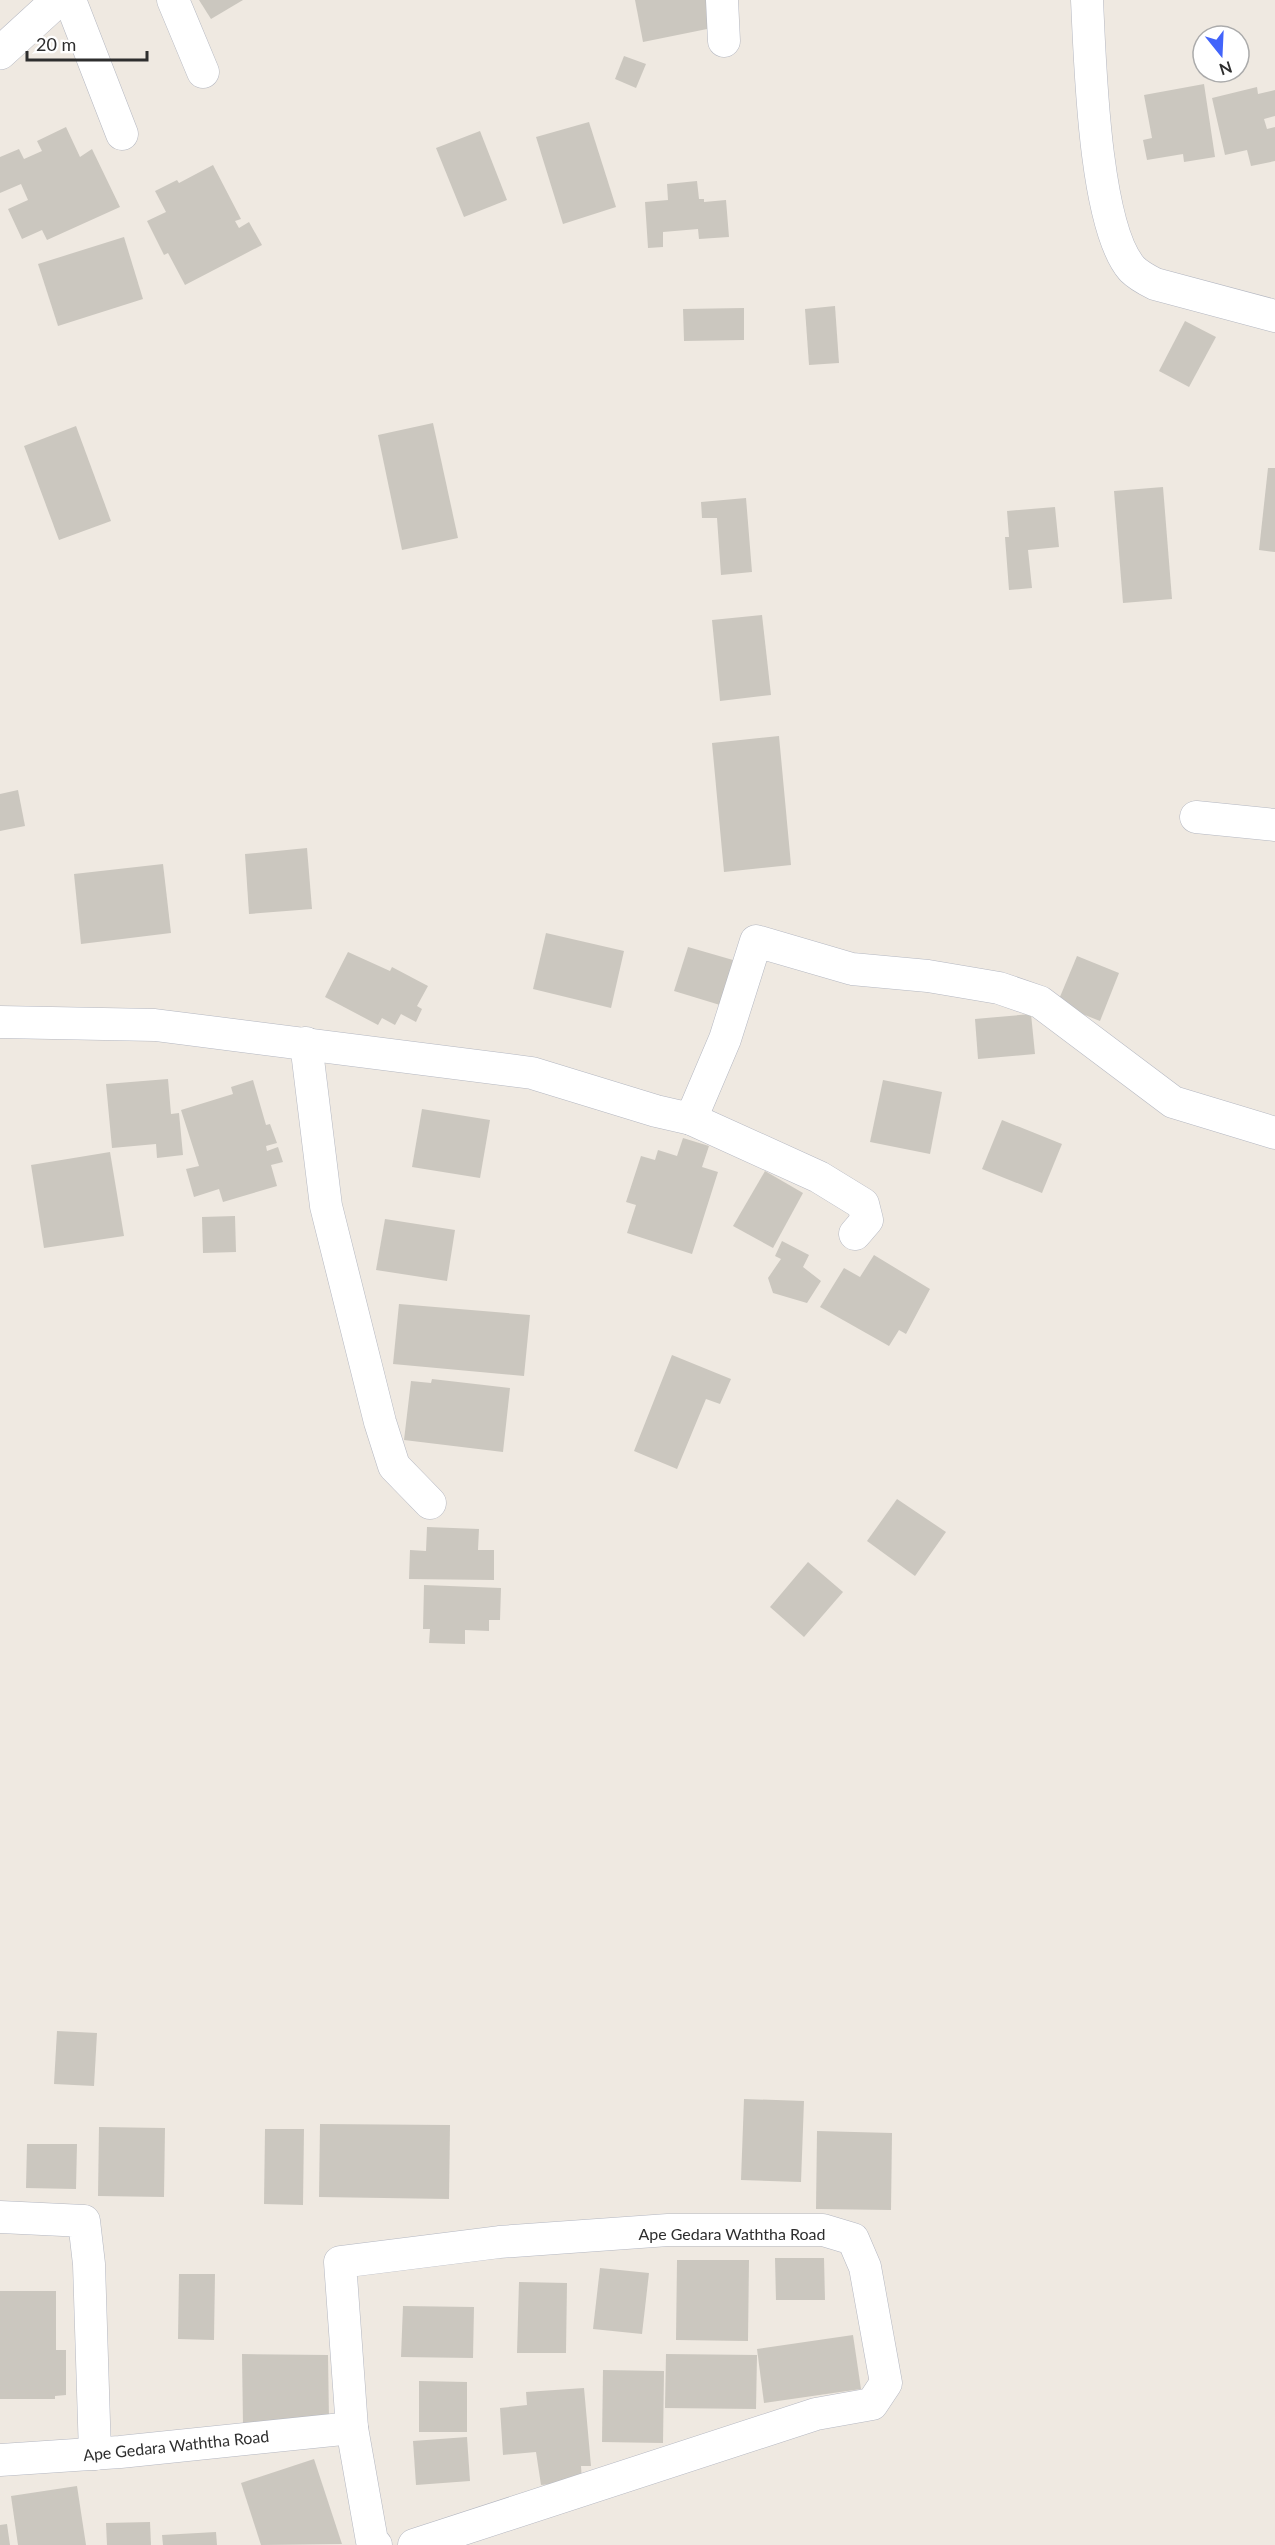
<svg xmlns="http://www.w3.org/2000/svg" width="1275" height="2545" viewBox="0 0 1275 2545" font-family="Lato,sans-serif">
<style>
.building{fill:#cbc7bf}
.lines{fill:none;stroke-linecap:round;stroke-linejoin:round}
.street-casing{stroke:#b4b7c1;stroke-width:33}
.secondary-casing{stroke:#b4b7c1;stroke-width:34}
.street{stroke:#fff;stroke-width:32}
.secondary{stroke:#fff;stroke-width:33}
.labels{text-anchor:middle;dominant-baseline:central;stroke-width:6;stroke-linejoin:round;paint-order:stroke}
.street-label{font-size:16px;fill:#2e2e2e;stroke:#fff}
</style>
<rect width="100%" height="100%" fill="#efe9e1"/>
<!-- building -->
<g class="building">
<path d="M 199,0 L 243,0 L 211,19 Z"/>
<path d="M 635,0 L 706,0 L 712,28 L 643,42 Z"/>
<path d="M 624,56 L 646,64 L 636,88 L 615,79 Z"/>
<path d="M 1204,84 L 1215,157 L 1184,162 L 1183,154 L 1147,160 L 1143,140 L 1152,138 L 1144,95 Z"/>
<path d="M 1257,87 L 1258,94 L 1275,90 L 1275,116 L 1264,119 L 1267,129 L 1275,127 L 1275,161 L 1251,166 L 1247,150 L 1225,155 L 1212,98 Z"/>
<path d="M 589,122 L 616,207 L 563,224 L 536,137 Z"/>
<path d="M 66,127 L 80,157 L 92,149 L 120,207 L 47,240 L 42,230 L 22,239 L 8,209 L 28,200 L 21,184 L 0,193 L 0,157 L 19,149 L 24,159 L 42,151 L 37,141 Z"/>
<path d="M 480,131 L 507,200 L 464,217 L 436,148 Z"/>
<path d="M 213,165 L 241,219 L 235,221 L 239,228 L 249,222 L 262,245 L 185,285 L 168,253 L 164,255 L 147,221 L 166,212 L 155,191 L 177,180 L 179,183 Z"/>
<path d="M 697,181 L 699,199 L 704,199 L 704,202 L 726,200 L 729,237 L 699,239 L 698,229 L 663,232 L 663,247 L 648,248 L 645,202 L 668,200 L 667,184 Z"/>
<path d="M 124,237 L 143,299 L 58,326 L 38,264 Z"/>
<path d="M 835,306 L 839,363 L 809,365 L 805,309 Z"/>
<path d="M 744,308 L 744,340 L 684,341 L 683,309 Z"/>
<path d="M 1185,321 L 1216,337 L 1189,387 L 1159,371 Z"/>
<path d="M 433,423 L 458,538 L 402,550 L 378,435 Z"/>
<path d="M 76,426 L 111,521 L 59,540 L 24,446 Z"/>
<path d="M 1268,468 L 1275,468 L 1275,552 L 1259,550 Z"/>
<path d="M 1163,487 L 1172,599 L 1123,603 L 1114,491 Z"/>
<path d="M 746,498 L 752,572 L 721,575 L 717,518 L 702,518 L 701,502 Z"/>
<path d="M 1055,507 L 1059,547 L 1028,550 L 1032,588 L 1009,590 L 1005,537 L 1009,537 L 1007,511 Z"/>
<path d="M 762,615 L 771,695 L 720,701 L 712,620 Z"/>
<path d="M 779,736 L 791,865 L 724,872 L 712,743 Z"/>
<path d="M 18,790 L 25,826 L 0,831 L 0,794 Z"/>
<path d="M 307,848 L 312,909 L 249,914 L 245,854 Z"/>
<path d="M 163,864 L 171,933 L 81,944 L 74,874 Z"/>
<path d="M 546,933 L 624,951 L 611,1008 L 533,989 Z"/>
<path d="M 688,947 L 733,960 L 720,1005 L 674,991 Z"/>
<path d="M 348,952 L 390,971 L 392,967 L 428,986 L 417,1006 L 422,1009 L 416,1022 L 401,1014 L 395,1025 L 382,1018 L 378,1025 L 325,997 Z"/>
<path d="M 1077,956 L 1119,973 L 1100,1021 L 1057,1004 Z"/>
<path d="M 1031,1014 L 1035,1054 L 978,1059 L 975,1019 Z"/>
<path d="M 168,1079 L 171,1114 L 179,1113 L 183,1155 L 157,1158 L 156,1144 L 112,1148 L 106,1084 Z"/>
<path d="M 253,1080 L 266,1125 L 270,1124 L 277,1143 L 266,1146 L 267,1151 L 278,1147 L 283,1162 L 271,1165 L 277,1186 L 223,1202 L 219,1189 L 194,1197 L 186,1169 L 199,1166 L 181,1110 L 233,1094 L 231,1087 Z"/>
<path d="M 883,1080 L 942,1092 L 930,1154 L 870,1142 Z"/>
<path d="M 422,1109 L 490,1120 L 480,1178 L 412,1167 Z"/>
<path d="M 1002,1120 L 1062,1144 L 1042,1193 L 982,1169 Z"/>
<path d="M 683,1138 L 709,1146 L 702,1167 L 718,1172 L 692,1254 L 627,1233 L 636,1205 L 626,1202 L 641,1156 L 655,1160 L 658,1150 L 677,1156 Z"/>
<path d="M 110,1152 L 124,1236 L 44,1248 L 31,1165 Z"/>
<path d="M 765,1171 L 803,1193 L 773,1248 L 733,1226 Z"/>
<path d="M 235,1216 L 236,1252 L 203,1253 L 202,1217 Z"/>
<path d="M 385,1219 L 455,1230 L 447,1281 L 376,1270 Z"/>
<path d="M 782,1241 L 809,1255 L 803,1267 L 821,1281 L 807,1303 L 773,1293 L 768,1278 L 781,1259 L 775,1256 Z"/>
<path d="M 874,1255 L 930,1289 L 906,1334 L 899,1330 L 889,1346 L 820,1307 L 844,1268 L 860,1277 Z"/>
<path d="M 399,1304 L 530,1315 L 524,1376 L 393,1364 Z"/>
<path d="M 672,1355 L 731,1379 L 720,1404 L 706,1399 L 677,1469 L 634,1451 Z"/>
<path d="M 432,1379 L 510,1388 L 503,1452 L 404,1440 L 411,1381 L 431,1383 Z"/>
<path d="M 897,1499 L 946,1532 L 915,1576 L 867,1541 Z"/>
<path d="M 427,1527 L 479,1529 L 478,1550 L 494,1550 L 494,1580 L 409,1579 L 410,1550 L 426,1551 Z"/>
<path d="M 808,1562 L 843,1592 L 804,1637 L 770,1607 Z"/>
<path d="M 424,1585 L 501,1588 L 500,1620 L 489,1620 L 489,1631 L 465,1630 L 465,1644 L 429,1643 L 430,1629 L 423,1629 Z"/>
<path d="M 57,2031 L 97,2033 L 94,2086 L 54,2084 Z"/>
<path d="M 744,2099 L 804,2101 L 801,2182 L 741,2180 Z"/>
<path d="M 320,2124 L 450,2125 L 449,2199 L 319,2197 Z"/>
<path d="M 99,2127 L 165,2128 L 164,2197 L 98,2196 Z"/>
<path d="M 265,2129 L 304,2129 L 303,2205 L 264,2204 Z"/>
<path d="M 817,2131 L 892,2133 L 891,2210 L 816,2209 Z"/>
<path d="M 27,2144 L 77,2144 L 76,2189 L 26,2188 Z"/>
<path d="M 775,2258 L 824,2258 L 825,2300 L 776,2300 Z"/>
<path d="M 677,2260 L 749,2260 L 748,2341 L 676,2340 Z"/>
<path d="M 600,2268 L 649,2273 L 642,2334 L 593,2329 Z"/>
<path d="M 179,2274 L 215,2274 L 214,2340 L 178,2339 Z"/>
<path d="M 519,2282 L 567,2283 L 566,2353 L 517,2353 Z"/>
<path d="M 0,2291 L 56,2291 L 56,2350 L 66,2350 L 66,2395 L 55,2396 L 55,2399 L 0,2399 Z"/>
<path d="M 403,2306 L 474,2307 L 473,2358 L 401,2357 Z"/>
<path d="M 853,2335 L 861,2389 L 764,2403 L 757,2349 Z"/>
<path d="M 242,2354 L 328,2355 L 329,2420 L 243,2425 Z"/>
<path d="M 666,2354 L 757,2355 L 756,2409 L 665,2408 Z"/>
<path d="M 603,2370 L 664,2371 L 663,2443 L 602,2442 Z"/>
<path d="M 419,2381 L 467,2382 L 467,2432 L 419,2432 Z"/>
<path d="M 584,2388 L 591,2466 L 581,2466 L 582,2481 L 541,2485 L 536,2452 L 503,2455 L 500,2408 L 527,2405 L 526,2392 Z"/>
<path d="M 467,2437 L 470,2481 L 416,2485 L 413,2441 Z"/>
<path d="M 314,2459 L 342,2544 L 261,2545 L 241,2483 Z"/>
<path d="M 77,2486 L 86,2545 L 18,2545 L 11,2496 Z"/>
<path d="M 150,2522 L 151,2545 L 107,2545 L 106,2523 Z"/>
<path d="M 7,2524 L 10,2545 L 0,2545 L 0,2525 Z"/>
<path d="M 216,2532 L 217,2545 L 163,2545 L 162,2535 Z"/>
</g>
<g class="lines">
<defs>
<g id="street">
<path d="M 70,0 L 122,134"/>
<path d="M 173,0 L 203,72"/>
<path d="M 722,0 L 724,41"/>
<path d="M 1087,0 C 1090,60 1094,226 1132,269 C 1139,276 1147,280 1155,284 L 1275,316"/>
<path d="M 1196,817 L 1275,825"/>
<path d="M 0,1022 L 155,1025 L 532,1073 L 656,1111 L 691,1119 L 725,1039 L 756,941 L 852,969 L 928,976 L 999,988 L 1040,1002 L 1173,1102 L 1275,1133"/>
<path d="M 306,1043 L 326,1206 L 380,1422 L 394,1466 L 430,1503"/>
<path d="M 691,1119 L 819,1177 L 863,1204 L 867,1220 L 855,1234"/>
<path d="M 0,2217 L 84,2221 L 89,2264 L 95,2454"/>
<path d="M 0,2460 L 120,2452 L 352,2428"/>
<path d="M 376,2545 L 372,2541 L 352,2428 L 340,2262 L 499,2242 L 668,2230 L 823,2230 L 853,2239 L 865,2267 L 886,2383 L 872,2404 L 816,2414 L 414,2545"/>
</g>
<path id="secondary" d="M 0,53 L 58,0"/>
</defs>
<!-- street casing -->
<use href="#street" class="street-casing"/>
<!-- secondary casing -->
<use href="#secondary" class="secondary-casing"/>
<!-- street -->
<use href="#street" class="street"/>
<!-- secondary -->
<use href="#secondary" class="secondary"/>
</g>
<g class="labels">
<!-- street labels -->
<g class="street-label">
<text x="732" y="2233">Ape Gedara Waththa Road</text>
<text transform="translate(176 2445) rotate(-6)">Ape Gedara Waththa Road</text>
</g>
</g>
<!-- north arrow -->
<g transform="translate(1221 54) rotate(162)"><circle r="28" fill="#ffffff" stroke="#ababab" stroke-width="1.5"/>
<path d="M0-4.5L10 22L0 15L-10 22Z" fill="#4264fb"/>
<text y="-9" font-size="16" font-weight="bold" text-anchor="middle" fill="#2e2e2e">N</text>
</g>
<!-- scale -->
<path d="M27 51v9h120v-9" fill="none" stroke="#2e2e2e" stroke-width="3"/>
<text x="36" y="51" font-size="18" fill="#2e2e2e" stroke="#ffffff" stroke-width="4.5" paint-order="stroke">20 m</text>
</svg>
